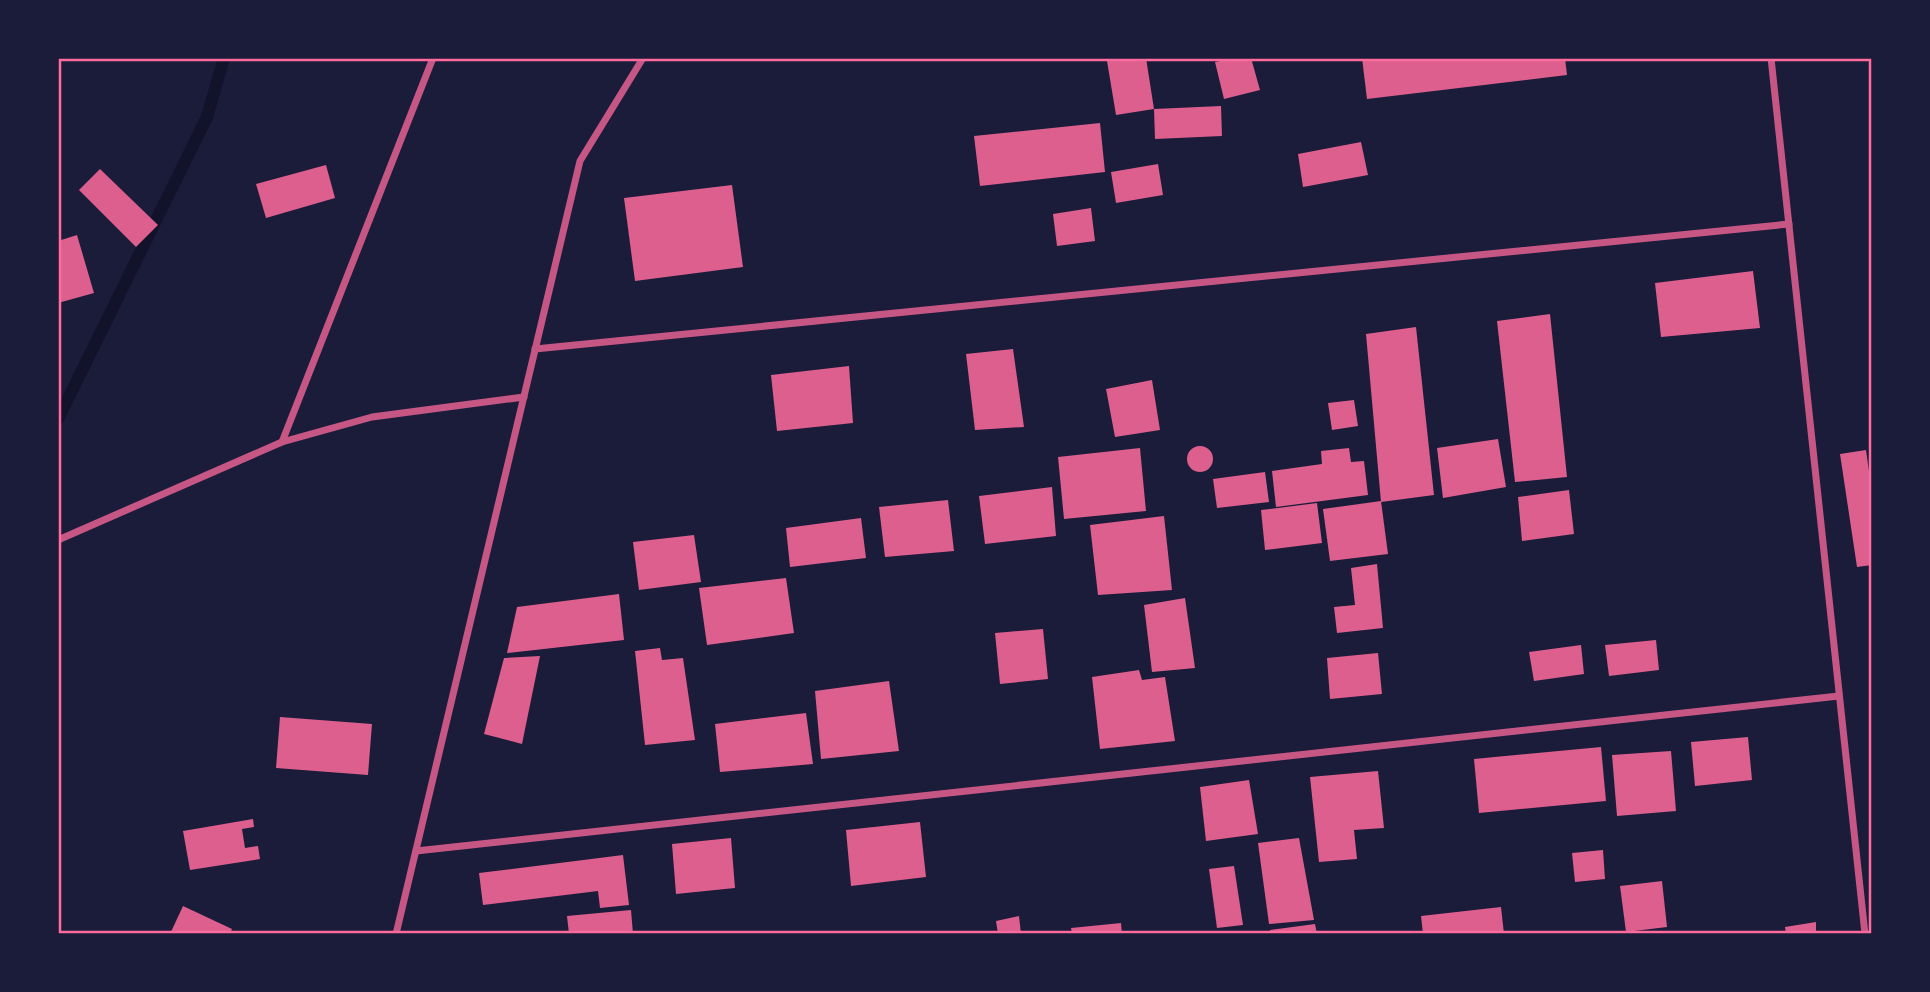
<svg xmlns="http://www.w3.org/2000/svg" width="1930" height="992" viewBox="0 0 1930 992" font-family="'Fira Sans',sans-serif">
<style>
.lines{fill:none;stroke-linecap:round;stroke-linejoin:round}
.stream{stroke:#12122b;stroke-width:12}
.building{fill:#dd5f8e}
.minor{stroke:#c65784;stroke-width:7}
.neatline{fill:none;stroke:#ff6b9d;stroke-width:2.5}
</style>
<rect width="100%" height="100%" fill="#1b1b3a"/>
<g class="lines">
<!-- stream -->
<path class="stream" d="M 58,419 L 207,117 L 224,58"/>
</g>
<!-- building -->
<g class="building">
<path d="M 1127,58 L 1146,58 L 1154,109 L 1116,115 L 1107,61 Z"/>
<path d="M 1234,58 L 1251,58 L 1260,90 L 1224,99 L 1215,62 Z"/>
<path d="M 1362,58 L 1565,58 L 1567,75 L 1367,99 Z"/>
<path d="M 1221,106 L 1222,136 L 1155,139 L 1154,109 Z"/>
<path d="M 1100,123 L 1105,172 L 980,186 L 974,136 Z"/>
<path d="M 1361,142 L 1368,175 L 1303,187 L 1298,154 Z"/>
<path d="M 1158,164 L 1163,195 L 1116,203 L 1111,172 Z"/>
<path d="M 326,165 L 335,198 L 266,218 L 256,184 Z"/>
<path d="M 100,169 L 158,225 L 136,247 L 79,190 Z"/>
<path d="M 732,185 L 743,267 L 635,281 L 624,198 Z"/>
<path d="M 1091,208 L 1095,241 L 1057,246 L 1053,214 Z"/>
<path d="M 77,235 L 94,293 L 58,303 L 58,241 Z"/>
<path d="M 1753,271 L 1760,328 L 1661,337 L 1655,283 Z"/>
<path d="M 1550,314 L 1567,477 L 1515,482 L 1497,321 Z"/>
<path d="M 1416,327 L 1434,495 L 1381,502 L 1366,334 Z"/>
<path d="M 1013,349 L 1024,427 L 975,430 L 966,354 Z"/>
<path d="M 849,366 L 853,423 L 777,431 L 771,375 Z"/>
<path d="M 1152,380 L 1160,430 L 1115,437 L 1106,389 Z"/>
<path d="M 1354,400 L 1358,426 L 1332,430 L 1328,403 Z"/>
<path d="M 1498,439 L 1506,487 L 1443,498 L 1437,448 Z"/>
<circle cx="1200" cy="459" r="13"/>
<path d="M 1140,448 L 1146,511 L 1064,519 L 1058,457 Z"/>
<path d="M 1349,448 L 1351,462 L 1364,461 L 1368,495 L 1276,507 L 1272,471 L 1322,464 L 1321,451 Z"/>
<path d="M 1866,450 L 1872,493 L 1872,565 L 1857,567 L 1840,454 Z"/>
<path d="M 1265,472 L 1269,502 L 1217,508 L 1213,479 Z"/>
<path d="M 1052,487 L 1056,536 L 985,544 L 979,496 Z"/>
<path d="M 1569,490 L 1574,534 L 1522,541 L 1518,497 Z"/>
<path d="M 948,500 L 954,551 L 885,557 L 879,507 Z"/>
<path d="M 1381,501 L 1388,554 L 1330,561 L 1323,509 Z"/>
<path d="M 1317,503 L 1322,543 L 1265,550 L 1261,510 Z"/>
<path d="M 1164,516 L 1172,590 L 1098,595 L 1090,525 Z"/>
<path d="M 861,518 L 866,558 L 790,567 L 786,528 Z"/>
<path d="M 694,535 L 701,582 L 639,590 L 633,542 Z"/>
<path d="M 1377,564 L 1383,628 L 1337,633 L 1334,607 L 1355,605 L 1351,568 Z"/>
<path d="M 786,578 L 794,633 L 707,645 L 699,588 Z"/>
<path d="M 619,594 L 624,640 L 507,653 L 517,607 Z"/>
<path d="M 1185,598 L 1195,668 L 1152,672 L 1144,605 Z"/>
<path d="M 1043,629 L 1048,679 L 1000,684 L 995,633 Z"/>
<path d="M 1656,640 L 1659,670 L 1609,676 L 1605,645 Z"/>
<path d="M 1581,645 L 1584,674 L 1534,681 L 1529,652 Z"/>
<path d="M 660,648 L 662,660 L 683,658 L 695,740 L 645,745 L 635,651 Z"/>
<path d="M 1378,653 L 1382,694 L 1330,699 L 1327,658 Z"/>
<path d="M 540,656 L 522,744 L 484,734 L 504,658 Z"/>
<path d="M 1139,670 L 1142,680 L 1165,677 L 1175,741 L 1100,749 L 1092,677 Z"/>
<path d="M 889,681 L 899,751 L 821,759 L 815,691 Z"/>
<path d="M 806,713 L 813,764 L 720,772 L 715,724 Z"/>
<path d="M 280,717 L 372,724 L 368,775 L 276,768 Z"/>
<path d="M 1748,737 L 1752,780 L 1695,786 L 1691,742 Z"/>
<path d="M 1601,747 L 1606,801 L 1479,813 L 1474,759 Z"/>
<path d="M 1671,751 L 1676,811 L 1617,816 L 1612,755 Z"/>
<path d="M 1378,771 L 1384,828 L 1354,830 L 1357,859 L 1319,862 L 1310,777 Z"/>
<path d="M 1249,780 L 1258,834 L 1206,841 L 1200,787 Z"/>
<path d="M 253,819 L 254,827 L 242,829 L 245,848 L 258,846 L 260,859 L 190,870 L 183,831 Z"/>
<path d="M 920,822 L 926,877 L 851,886 L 846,830 Z"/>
<path d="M 731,838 L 735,888 L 676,894 L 672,844 Z"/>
<path d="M 1299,838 L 1314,920 L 1269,924 L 1258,843 Z"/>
<path d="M 1603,850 L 1605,879 L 1575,882 L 1572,853 Z"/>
<path d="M 623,855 L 629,905 L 600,908 L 598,891 L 483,905 L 479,873 Z"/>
<path d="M 1234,866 L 1243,925 L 1217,928 L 1209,869 Z"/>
<path d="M 1662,881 L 1667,927 L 1626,932 L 1620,886 Z"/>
<path d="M 183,906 L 232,929 L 230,934 L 170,934 Z"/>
<path d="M 1501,907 L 1504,934 L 1423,934 L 1421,916 Z"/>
<path d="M 631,910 L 633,934 L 569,934 L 567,916 Z"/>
<path d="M 1019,916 L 1021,934 L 998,934 L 996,921 Z"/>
<path d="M 1816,922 L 1816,934 L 1786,934 L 1785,927 Z"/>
<path d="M 1121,923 L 1122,934 L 1072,934 L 1071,928 Z"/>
<path d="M 1315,924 L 1317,934 L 1271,934 L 1270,930 Z"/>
</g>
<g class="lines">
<!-- minor -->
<g class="minor">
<path d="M 1771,58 L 1865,934"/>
<path d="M 535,349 L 1789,224"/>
<path d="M 282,442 L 433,58"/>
<path d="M 58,540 L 282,442 L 372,417 L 524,397"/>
<path d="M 416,851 L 1839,696"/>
<path d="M 396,934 L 580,161 L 643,58"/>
</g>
</g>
<!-- border -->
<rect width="1930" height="992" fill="none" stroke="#1b1b3a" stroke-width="119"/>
<rect x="60" y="60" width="1810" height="872" class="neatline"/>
</svg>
